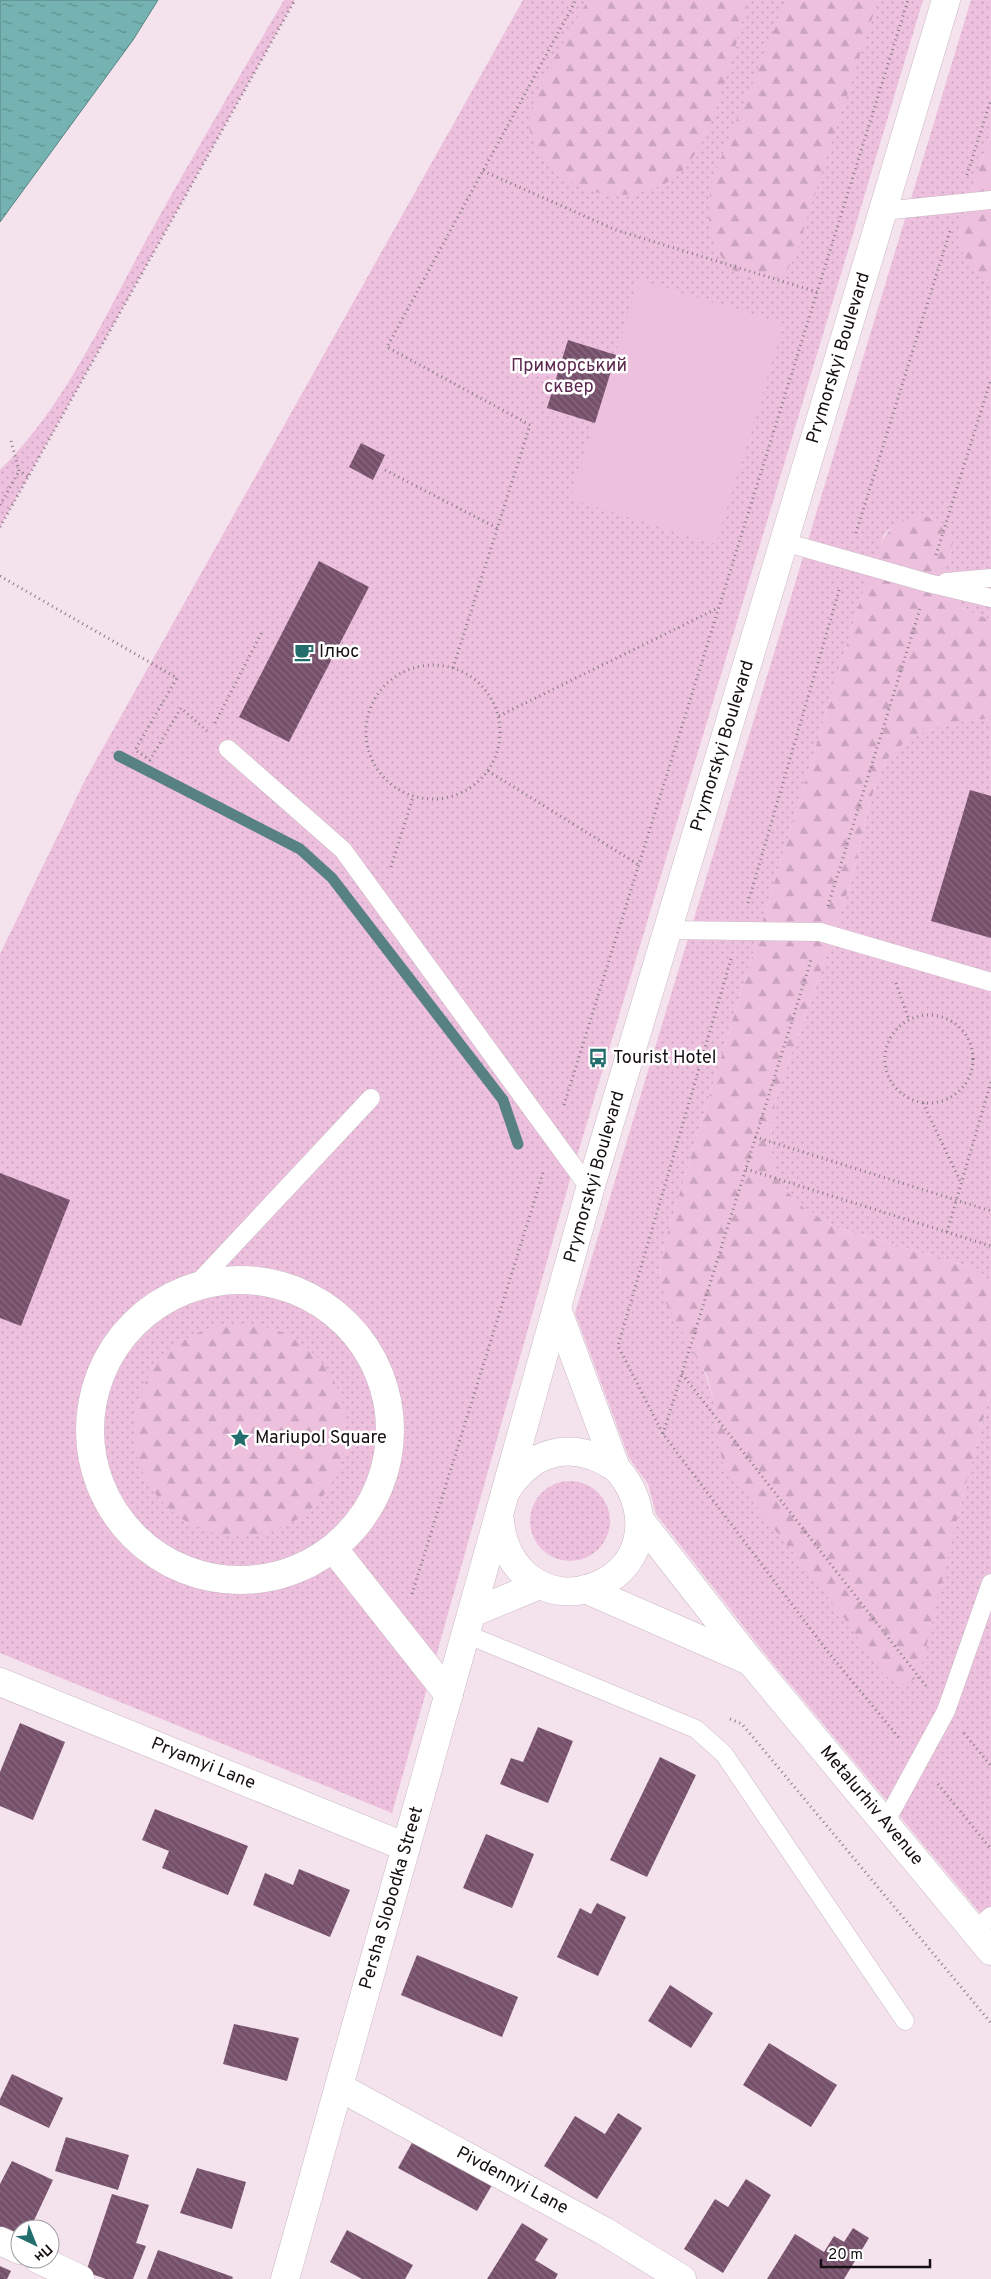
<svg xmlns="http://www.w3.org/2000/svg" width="991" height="2279" viewBox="0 0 991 2279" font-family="Overpass,sans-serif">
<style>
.green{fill:url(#green-dots)}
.forest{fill:url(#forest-firs)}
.pitch{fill:#edc0de}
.water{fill:url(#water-ripples);stroke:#588282}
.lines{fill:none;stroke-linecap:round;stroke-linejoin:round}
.stream{stroke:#588282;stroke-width:11}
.building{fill:url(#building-back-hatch)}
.service-casing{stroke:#cab9c4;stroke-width:19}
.minor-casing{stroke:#cab9c4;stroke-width:29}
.tertiary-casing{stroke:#cab9c4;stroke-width:29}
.path{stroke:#877b83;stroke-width:3;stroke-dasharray:1 4;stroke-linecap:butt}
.service{stroke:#fff;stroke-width:18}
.minor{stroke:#fff;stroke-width:28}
.tertiary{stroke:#fff;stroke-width:28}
.labels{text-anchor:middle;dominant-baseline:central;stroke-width:5;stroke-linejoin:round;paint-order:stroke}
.street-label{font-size:18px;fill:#150f13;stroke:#fff}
.park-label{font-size:18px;fill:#5d284f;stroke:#fff}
.poi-label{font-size:18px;fill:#150f13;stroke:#fff;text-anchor:start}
</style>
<defs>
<pattern id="green-dots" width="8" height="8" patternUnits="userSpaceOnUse" patternTransform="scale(1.25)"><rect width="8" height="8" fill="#edc0de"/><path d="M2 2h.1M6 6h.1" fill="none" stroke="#caa4be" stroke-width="1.8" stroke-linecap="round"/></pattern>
<pattern id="forest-firs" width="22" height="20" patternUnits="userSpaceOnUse" patternTransform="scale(1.25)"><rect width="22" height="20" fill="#edc0de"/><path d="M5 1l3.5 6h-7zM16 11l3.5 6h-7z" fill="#caa4be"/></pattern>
<pattern id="water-ripples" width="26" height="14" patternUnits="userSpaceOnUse" patternTransform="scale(1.25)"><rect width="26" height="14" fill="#74b3b1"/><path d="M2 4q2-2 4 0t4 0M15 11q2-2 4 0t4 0" fill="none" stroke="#5e908f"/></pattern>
<pattern id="building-back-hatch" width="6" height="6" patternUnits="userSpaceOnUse" patternTransform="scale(1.25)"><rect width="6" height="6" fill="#76506a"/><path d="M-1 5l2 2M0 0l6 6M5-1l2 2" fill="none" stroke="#876a7e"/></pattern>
</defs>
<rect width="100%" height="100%" fill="#f4e2ed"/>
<!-- green -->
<g class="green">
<path d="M 284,0 L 295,0 L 0,527 L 0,470 C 64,407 102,322 144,244 C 189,162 237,81 284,0 Z"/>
<path d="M 523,0 L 923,0 L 569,1183 L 392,1813 L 0,1653 L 0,954 L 85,780 Z"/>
<path d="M 971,0 L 991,0 L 991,132 L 958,234 L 991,285 L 991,620 C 977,614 952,607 945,593 C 933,570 969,548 942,525 C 931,516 923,517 910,521 C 899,525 891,526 884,535 L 861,598 L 664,1245 L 660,1275 L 706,1376 L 714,1402 L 716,1430 L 885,1676 L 958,1515 L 991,1390 L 991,1926 L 765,1654 L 656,1514 L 648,1484 L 629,1458 L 575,1313 Z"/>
<path d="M 991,718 L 991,1283 L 977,1269 L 835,1227 L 804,1208 L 784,1188 L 773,1167 L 771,1136 L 775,1102 C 800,1029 827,957 850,884 C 860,854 871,775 891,755 C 918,726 954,722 991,718 Z"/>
<circle cx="570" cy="1521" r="40"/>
</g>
<!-- forest -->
<g class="forest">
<path d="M 588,0 L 748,0 C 735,46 714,143 679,174 C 640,207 576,200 545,160 C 538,151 530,137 529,126 C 527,97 573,27 588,0 Z"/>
<path d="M 786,0 L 878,0 L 794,259 C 791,264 787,271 782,275 C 755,293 726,271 715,245 C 706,225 709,201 712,180 Z"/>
<path d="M 991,132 L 991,285 C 972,274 961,256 958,234 Z"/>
<path d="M 924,516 C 981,532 933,568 945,593 C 952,607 977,614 991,620 L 991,718 C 954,723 918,726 891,755 C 871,775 860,854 850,884 C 827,957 800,1029 775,1102 L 771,1136 L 773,1167 L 784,1188 L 804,1208 L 835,1227 L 977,1269 L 991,1283 L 991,1390 L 958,1515 L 921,1669 L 915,1679 L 907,1683 L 899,1684 L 885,1676 L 845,1619 L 723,1464 L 716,1430 L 714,1402 L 707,1376 L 666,1303 L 660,1275 L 664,1245 L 861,598 C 873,564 880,515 924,516 Z"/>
<circle cx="240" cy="1430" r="106"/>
</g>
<!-- pitch -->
<path class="pitch" d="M 639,280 L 784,324 L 716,544 L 570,499 Z"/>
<!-- water -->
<path class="water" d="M 0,0 L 158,0 L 133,40 L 0,222 Z"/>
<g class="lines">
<!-- stream -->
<path class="stream" d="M 119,756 L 300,849 L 332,878 L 503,1100 L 518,1144"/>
</g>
<!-- building -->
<g class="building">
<path d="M 568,340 L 616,355 L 595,423 L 547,408 Z"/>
<path d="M 361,443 L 385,455 L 373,480 L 349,467 Z"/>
<path d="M 319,561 L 369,587 L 289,742 L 239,717 Z"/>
<path d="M 970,790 L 991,796 L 991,938 L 931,921 Z"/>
<path d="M 0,1173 L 70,1200 L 21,1326 L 0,1318 Z"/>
<path d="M 20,1723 L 65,1742 L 33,1820 L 0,1806 L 0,1772 Z"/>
<path d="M 538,1727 L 573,1741 L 548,1803 L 500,1784 L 511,1758 L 523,1762 Z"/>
<path d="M 660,1757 L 696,1775 L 647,1877 L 610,1860 Z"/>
<path d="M 155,1809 L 248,1846 L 228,1895 L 162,1868 L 169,1851 L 142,1840 Z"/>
<path d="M 486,1834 L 534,1854 L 512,1908 L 463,1888 Z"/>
<path d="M 299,1869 L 350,1890 L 330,1937 L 253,1905 L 265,1873 L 293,1885 Z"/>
<path d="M 597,1903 L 626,1917 L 598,1976 L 557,1957 L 580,1908 L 591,1914 Z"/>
<path d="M 417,1955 L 518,1997 L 502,2037 L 401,1995 Z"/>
<path d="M 670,1985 L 713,2013 L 691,2048 L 648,2021 Z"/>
<path d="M 234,2024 L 299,2038 L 287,2081 L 223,2064 Z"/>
<path d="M 769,2043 L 837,2085 L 811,2127 L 743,2085 Z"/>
<path d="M 12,2074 L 63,2098 L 49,2128 L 0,2105 L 0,2099 Z"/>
<path d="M 618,2113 L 642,2128 L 597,2199 L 544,2166 L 575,2116 L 605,2134 Z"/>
<path d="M 66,2137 L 129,2155 L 118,2190 L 55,2171 Z"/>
<path d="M 413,2141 L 492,2185 L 477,2211 L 398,2168 Z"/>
<path d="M 12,2161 L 53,2180 L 30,2229 L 20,2229 L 20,2236 L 0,2227 L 0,2184 Z"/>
<path d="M 197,2168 L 246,2182 L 232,2229 L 180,2213 Z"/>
<path d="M 746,2179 L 771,2195 L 723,2273 L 684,2249 L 715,2199 L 728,2207 Z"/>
<path d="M 112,2194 L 149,2205 L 136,2243 L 146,2246 L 133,2279 L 106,2279 L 86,2272 Z"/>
<path d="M 522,2223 L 548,2239 L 535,2260 L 558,2274 L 555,2279 L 487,2279 Z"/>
<path d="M 853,2228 L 869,2238 L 844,2279 L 767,2279 L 795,2234 L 824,2252 L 834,2236 L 844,2242 Z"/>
<path d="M 347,2230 L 413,2265 L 405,2279 L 362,2279 L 330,2262 Z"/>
<path d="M 158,2250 L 233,2277 L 232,2279 L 147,2279 Z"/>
<path d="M 0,2266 L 11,2271 L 7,2279 L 0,2279 Z"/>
</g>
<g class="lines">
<defs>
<g id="service">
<path d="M 883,211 L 991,200"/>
<path d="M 784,542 L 928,583 L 991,598"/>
<path d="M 946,582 L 991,578"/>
<path d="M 228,749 L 343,850 L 590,1189"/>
<path d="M 668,930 L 820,932 L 991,982"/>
<path d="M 195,1286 L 371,1098"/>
<path d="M 466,1634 L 696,1729 L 724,1754 L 905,2021"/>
<path d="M 885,1823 L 946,1711 L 991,1583"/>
<path d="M 974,1931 L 991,1916"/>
</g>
<g id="minor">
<circle cx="240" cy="1430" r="150"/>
<path d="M 333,1548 L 449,1695"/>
<path d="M 0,1682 L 406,1847"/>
<path d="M 339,2087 L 604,2231 L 682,2279"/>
<path d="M 0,2241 L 20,2250"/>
<path d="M 38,2259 L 80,2279"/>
</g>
<g id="tertiary">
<path d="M 505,1493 L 590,1189 L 946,0"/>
<path d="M 500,1520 C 503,1570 548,1607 598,1585 C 649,1563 650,1504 616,1468 L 557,1309"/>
<path d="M 640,1520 L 751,1662 L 991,1951"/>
<path d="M 585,1589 L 747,1660"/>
<path d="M 472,1613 L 539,1585"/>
<path d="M 285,2279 L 505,1493 C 531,1449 573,1439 616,1468"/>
</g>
</defs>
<!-- service casing -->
<use href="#service" class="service-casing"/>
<!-- minor casing -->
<use href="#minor" class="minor-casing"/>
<!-- tertiary casing -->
<use href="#tertiary" class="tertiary-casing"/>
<!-- path -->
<g class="path">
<path d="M 483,171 L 616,230 L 817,292"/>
<path d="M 967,175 L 991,99"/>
<path d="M 11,441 L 19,471 L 29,477"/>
<path d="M 385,470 L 497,528"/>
<path d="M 0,505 L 19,471"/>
<path d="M 0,527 L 295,0"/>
<path d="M 856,533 L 950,231"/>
<path d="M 936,555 L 991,379"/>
<path d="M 0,576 L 177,678 L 135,750 L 150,760 L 181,708 L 207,731"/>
<circle cx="433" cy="732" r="67"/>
<path d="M 453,668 L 530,425 L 387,347 L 576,0"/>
<path d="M 499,716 L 718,608"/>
<path d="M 215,723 L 263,630"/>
<path d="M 488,771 L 639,865"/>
<path d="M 391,867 L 413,797"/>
<path d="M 748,903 L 840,587"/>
<path d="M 828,906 L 920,609"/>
<path d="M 731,959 L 618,1346 L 663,1434 L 828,1652 L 900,1739"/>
<path d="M 896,983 L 909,1020"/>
<circle cx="929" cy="1059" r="44"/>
<path d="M 923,1103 L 961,1183"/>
<path d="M 564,1105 L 908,0"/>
<path d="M 755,1137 L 991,1211"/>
<path d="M 746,1169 L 991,1246"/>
<path d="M 947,1232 L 991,1082"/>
<path d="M 682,1374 L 926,1686"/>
<path d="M 663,1434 L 811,960"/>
<path d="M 412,1594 L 543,1173"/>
<path d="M 730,1719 L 742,1724 L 991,2023"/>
<path d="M 964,1733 L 991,1766"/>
<path d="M 938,1784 L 991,1849"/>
</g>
<!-- service -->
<use href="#service" class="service"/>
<!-- minor -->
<use href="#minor" class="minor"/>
<!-- tertiary -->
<use href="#tertiary" class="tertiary"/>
</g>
<!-- icons -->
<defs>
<symbol id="cafe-bare" viewBox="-9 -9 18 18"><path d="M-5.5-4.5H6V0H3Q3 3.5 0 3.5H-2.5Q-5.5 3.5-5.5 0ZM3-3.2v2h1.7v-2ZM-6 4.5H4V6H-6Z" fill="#236e6d" stroke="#fff" stroke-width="2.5" paint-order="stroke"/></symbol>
<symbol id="bus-bare" viewBox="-9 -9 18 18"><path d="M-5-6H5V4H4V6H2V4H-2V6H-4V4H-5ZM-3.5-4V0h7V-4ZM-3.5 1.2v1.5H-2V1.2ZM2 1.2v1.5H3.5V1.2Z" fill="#236e6d" stroke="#fff" stroke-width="2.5" paint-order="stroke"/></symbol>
<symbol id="sight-bare" viewBox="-9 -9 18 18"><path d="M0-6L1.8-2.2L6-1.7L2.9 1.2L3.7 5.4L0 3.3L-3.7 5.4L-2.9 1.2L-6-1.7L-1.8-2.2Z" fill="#236e6d" stroke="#fff" stroke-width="2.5" paint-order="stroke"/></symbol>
</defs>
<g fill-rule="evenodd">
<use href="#cafe-bare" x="290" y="638" width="28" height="28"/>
<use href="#bus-bare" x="584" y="1044" width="28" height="28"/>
<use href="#sight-bare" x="226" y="1424" width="28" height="28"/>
</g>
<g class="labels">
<!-- street labels -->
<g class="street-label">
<text transform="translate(839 358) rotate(-73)">Prymorskyi Boulevard</text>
<text transform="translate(723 746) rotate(-73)">Prymorskyi Boulevard</text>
<text transform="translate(595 1177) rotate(-74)">Prymorskyi Boulevard</text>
<text transform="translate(203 1764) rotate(22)">Pryamyi Lane</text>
<text transform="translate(871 1806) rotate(50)">Metalurhiv Avenue</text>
<text transform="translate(392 1898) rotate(-74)">Persha Slobodka Street</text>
<text transform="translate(512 2181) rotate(28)">Pivdennyi Lane</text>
</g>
<!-- park labels -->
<g class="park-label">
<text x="569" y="366">Приморський<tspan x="569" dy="21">сквер</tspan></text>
</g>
<!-- poi labels -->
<g class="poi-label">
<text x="319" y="652">Ілюс</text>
<text x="613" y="1058">Tourist Hotel</text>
<text x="255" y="1438">Mariupol Square</text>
</g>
</g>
<!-- north arrow -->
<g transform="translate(35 2244) rotate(137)"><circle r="24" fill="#ffffff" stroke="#a19fa1"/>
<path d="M0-4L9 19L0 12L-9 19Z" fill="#236e6d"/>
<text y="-8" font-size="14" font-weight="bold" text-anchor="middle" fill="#150f13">Пн</text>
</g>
<!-- scale -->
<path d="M821 2259v8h109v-8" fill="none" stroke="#150f13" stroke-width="2.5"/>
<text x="828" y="2259" font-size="15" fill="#150f13" stroke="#ffffff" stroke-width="4" paint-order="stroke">20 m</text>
</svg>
